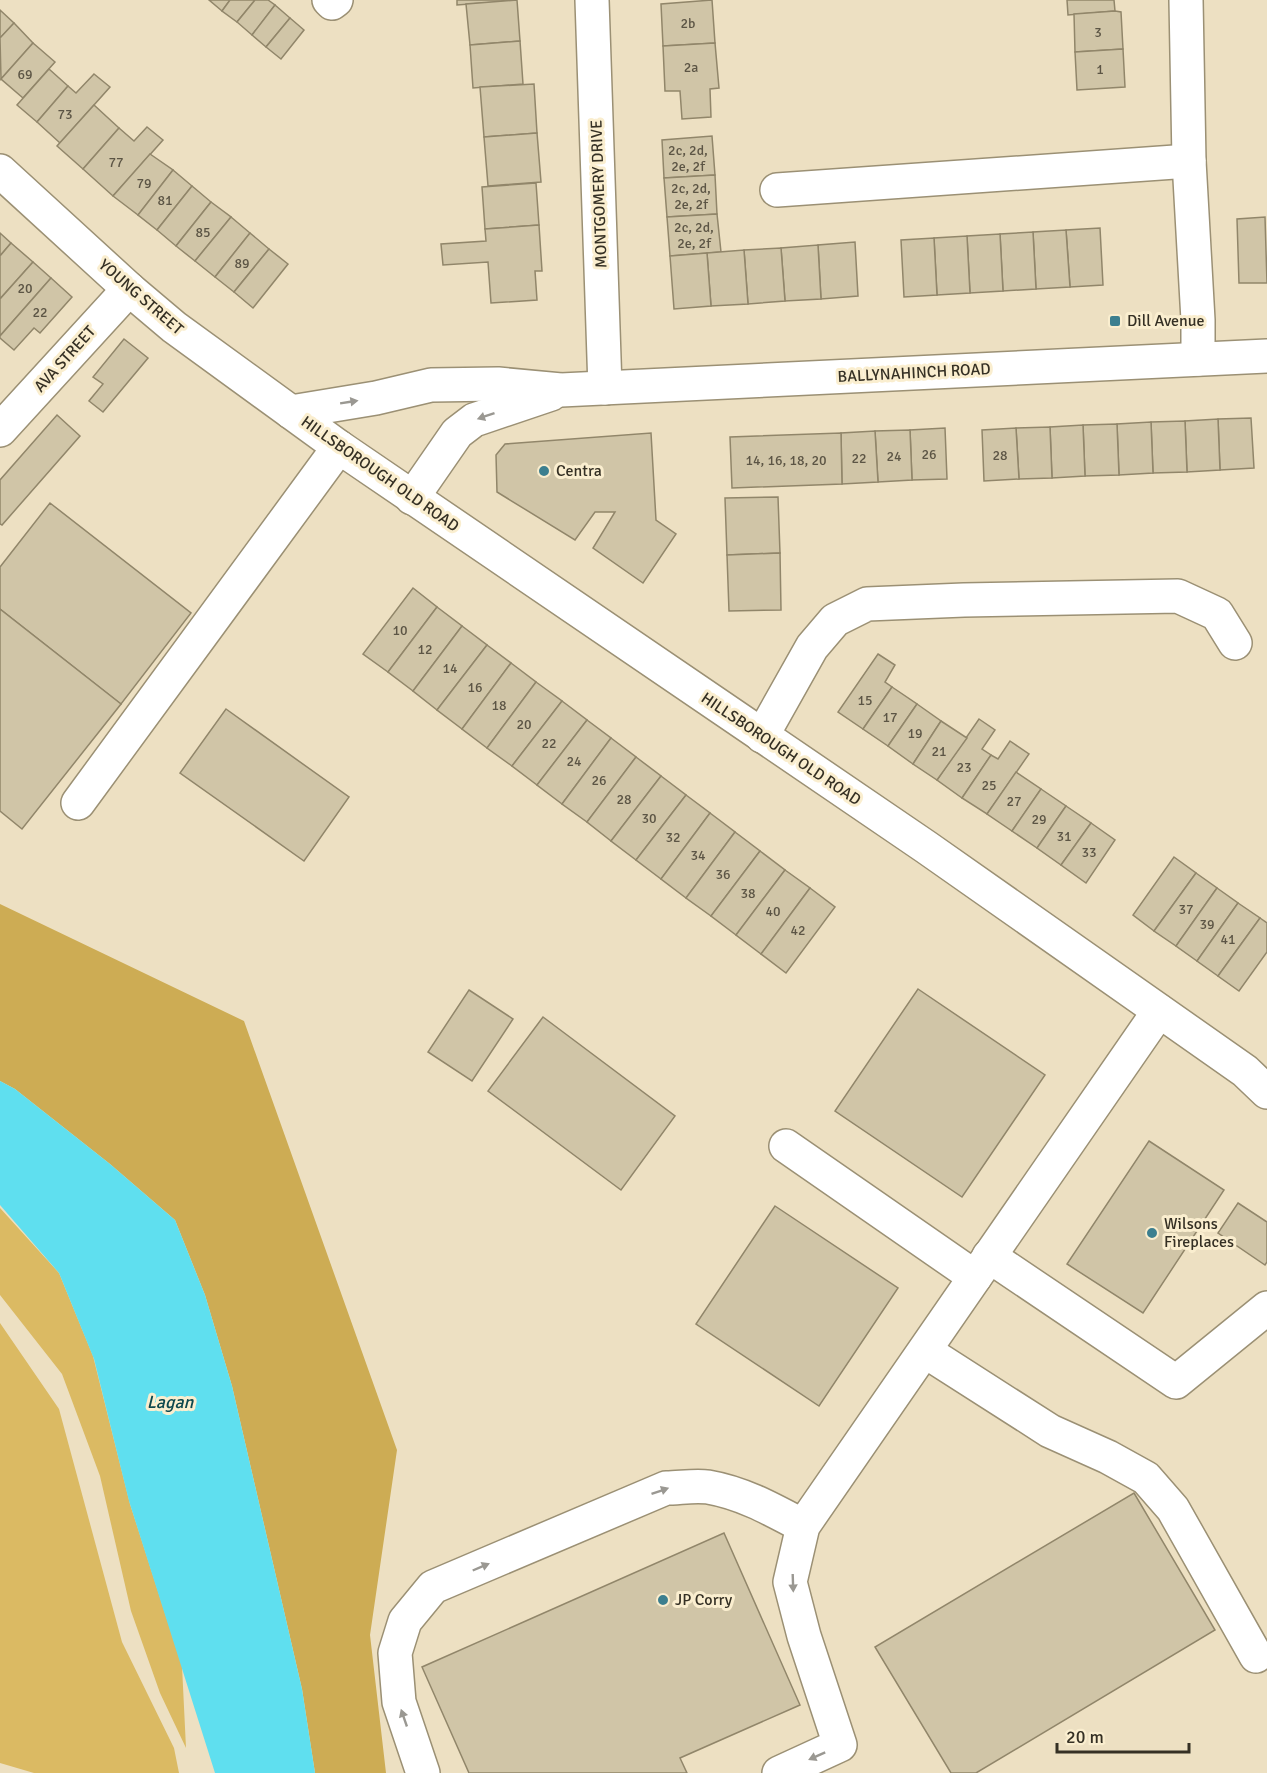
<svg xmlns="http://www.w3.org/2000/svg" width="1267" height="1773" viewBox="0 0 1267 1773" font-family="Signika,sans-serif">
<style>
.green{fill:#dbba63}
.forest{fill:#cdac54}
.water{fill:#5fdfef}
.building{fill:#d0c5a7;stroke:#91866a;stroke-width:1.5}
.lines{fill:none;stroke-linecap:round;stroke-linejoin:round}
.minor-casing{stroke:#9b9074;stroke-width:36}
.minor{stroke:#fff;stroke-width:33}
.oneway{fill:#9a9892}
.poi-dot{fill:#3c7f8f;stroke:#faeecf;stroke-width:2}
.labels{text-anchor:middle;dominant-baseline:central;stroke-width:6;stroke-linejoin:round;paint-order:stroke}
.number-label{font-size:14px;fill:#5c5545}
.street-label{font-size:16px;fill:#353024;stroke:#faeecf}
.poi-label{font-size:16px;fill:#353024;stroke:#faeecf;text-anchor:start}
.water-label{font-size:18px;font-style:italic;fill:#0d484e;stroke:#faeecf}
</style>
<rect width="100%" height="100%" fill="#ede0c2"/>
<!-- green -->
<g class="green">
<path d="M 0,1208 L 59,1273 L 93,1356 L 130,1504 L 182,1666 L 186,1748 L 160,1693 L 131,1611 L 100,1476 L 62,1374 L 0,1295 Z"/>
<path d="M 0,1323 L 59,1409 L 122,1642 L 174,1748 L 179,1773 L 34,1773 L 0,1763 Z"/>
</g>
<!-- forest -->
<path class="forest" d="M 0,904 L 244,1021 L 397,1450 L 370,1635 L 386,1773 L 315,1773 L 302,1689 L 232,1386 L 205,1295 L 175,1220 L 110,1164 L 15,1089 L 0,1081 Z"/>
<!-- water -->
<path class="water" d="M 0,1081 L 15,1089 L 110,1164 L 175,1220 L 205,1295 L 232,1386 L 302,1689 L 315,1773 L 215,1773 L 129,1501 L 94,1359 L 59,1273 L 0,1205 Z"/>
<!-- building -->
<g class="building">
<path d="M 209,0 L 230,0 L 222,11 Z"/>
<path d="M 230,0 L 255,0 L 237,22 L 222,11 Z"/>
<path d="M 255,0 L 268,0 L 275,5 L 252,35 L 237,22 Z"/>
<path d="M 457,0 L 511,0 L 511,1 L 457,5 Z"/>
<path d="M 517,0 L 520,41 L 470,45 L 466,4 Z"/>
<path d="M 712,0 L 715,43 L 663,46 L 661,4 Z"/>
<path d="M 1067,0 L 1114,0 L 1115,11 L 1068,15 Z"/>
<path d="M 275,5 L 290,18 L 266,47 L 252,35 Z"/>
<path d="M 0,10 L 14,23 L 0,38 Z"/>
<path d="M 1115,11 L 1121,12 L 1123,49 L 1075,52 L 1074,14 Z"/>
<path d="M 290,18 L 304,30 L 281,59 L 266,47 Z"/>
<path d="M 14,23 L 33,43 L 1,79 L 0,38 Z"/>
<path d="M 520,41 L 523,84 L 473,88 L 470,45 Z"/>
<path d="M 33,43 L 55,62 L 23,98 L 1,79 Z"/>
<path d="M 715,43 L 719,88 L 710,89 L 711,117 L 682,119 L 680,91 L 665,91 L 663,46 Z"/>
<path d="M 1123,49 L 1125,87 L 1077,90 L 1075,52 Z"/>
<path d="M 49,69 L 68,86 L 37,122 L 17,105 Z"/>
<path d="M 94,74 L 110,87 L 60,143 L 37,122 L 68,86 L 76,93 Z"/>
<path d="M 534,84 L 537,133 L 484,137 L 480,87 Z"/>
<path d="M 94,105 L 119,128 L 83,169 L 57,146 Z"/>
<path d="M 147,127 L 163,140 L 113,196 L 83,169 L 119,128 L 134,141 Z"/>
<path d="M 537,133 L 541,182 L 488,186 L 484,137 Z"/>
<path d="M 712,136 L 715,175 L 664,178 L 662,140 Z"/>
<path d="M 150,154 L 173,170 L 138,215 L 113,196 Z"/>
<path d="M 173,170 L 192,186 L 157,230 L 138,215 Z"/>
<path d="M 715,175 L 717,214 L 667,217 L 664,178 Z"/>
<path d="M 536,183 L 539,225 L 485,229 L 482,187 Z"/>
<path d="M 192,186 L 211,202 L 176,246 L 157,230 Z"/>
<path d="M 211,202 L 231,217 L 195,261 L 176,246 Z"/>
<path d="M 717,214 L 721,252 L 670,256 L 667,217 Z"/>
<path d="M 231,217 L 250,233 L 215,277 L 195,261 Z"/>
<path d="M 1265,217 L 1267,283 L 1239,283 L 1237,219 Z"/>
<path d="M 539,225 L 542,271 L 535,271 L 537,300 L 491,303 L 488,262 L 443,265 L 441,244 L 486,241 L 485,229 Z"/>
<path d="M 1100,228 L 1103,285 L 1070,287 L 1066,230 Z"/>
<path d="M 1066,230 L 1070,287 L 1036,289 L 1033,232 Z"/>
<path d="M 1033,232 L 1036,289 L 1003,291 L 1000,234 Z"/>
<path d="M 0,233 L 11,243 L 0,256 Z"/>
<path d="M 250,233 L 269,249 L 234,292 L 215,277 Z"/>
<path d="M 1000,234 L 1003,291 L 970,293 L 967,236 Z"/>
<path d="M 967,236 L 970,293 L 937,295 L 934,238 Z"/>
<path d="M 934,238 L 937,295 L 904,297 L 901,240 Z"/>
<path d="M 855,242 L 858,296 L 821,299 L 818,245 Z"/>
<path d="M 11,243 L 33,262 L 0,299 L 0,256 Z"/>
<path d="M 818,245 L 821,299 L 785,301 L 781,248 Z"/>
<path d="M 781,248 L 785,301 L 748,304 L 744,250 Z"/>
<path d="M 269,249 L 288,264 L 253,308 L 234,292 Z"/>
<path d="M 744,250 L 748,304 L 711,306 L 707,253 Z"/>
<path d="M 707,253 L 711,306 L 674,309 L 670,256 Z"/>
<path d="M 33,262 L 51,278 L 0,336 L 0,299 Z"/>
<path d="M 51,278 L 72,297 L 40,333 L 34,328 L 14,350 L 0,338 L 0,336 Z"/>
<path d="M 124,339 L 148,358 L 103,412 L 89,401 L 103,384 L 93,377 Z"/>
<path d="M 57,415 L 80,436 L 2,525 L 0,524 L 0,480 Z"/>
<path d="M 1251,418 L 1254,468 L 1220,470 L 1218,419 Z"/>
<path d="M 1218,419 L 1220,470 L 1187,472 L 1185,421 Z"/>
<path d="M 1185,421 L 1187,472 L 1153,473 L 1151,422 Z"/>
<path d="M 1151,422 L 1153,473 L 1119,475 L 1117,424 Z"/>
<path d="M 1117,424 L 1119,475 L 1085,476 L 1083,425 Z"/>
<path d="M 1083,425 L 1085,476 L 1052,478 L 1050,427 Z"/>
<path d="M 1050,427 L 1052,478 L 1019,479 L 1016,428 Z"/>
<path d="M 945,428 L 947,479 L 912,480 L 910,430 Z"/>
<path d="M 1016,428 L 1019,479 L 984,481 L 982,430 Z"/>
<path d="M 910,430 L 912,480 L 878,482 L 875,431 Z"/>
<path d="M 875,431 L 878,482 L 842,484 L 841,433 Z"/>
<path d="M 651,433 L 656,520 L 676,534 L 643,583 L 593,548 L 615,512 L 595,512 L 575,540 L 497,492 L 496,455 L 505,444 Z"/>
<path d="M 841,433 L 842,484 L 732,488 L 730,437 Z"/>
<path d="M 778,497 L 780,553 L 727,555 L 725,498 Z"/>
<path d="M 50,503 L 191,613 L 121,704 L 0,609 L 0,567 Z"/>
<path d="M 780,553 L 781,610 L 729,611 L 727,555 Z"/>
<path d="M 413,588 L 437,607 L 388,672 L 363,654 Z"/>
<path d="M 437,607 L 462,626 L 413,691 L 388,672 Z"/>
<path d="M 0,609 L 121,704 L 22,829 L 0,811 Z"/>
<path d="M 462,626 L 487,645 L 437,710 L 413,691 Z"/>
<path d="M 487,645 L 511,663 L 462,729 L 437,710 Z"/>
<path d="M 878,654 L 895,665 L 885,682 L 892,687 L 863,729 L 838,712 Z"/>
<path d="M 511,663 L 536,682 L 487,748 L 462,729 Z"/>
<path d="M 536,682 L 562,701 L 512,766 L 487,748 Z"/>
<path d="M 892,687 L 917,704 L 888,746 L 863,729 Z"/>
<path d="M 562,701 L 587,720 L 537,785 L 512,766 Z"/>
<path d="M 917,704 L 941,721 L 913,764 L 888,746 Z"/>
<path d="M 226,709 L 349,797 L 304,861 L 180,773 Z"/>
<path d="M 979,719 L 995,730 L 982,749 L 991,755 L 962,798 L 937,780 Z"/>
<path d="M 587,720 L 611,738 L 562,804 L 537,785 Z"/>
<path d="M 941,721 L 967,738 L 937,780 L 913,764 Z"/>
<path d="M 611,738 L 636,757 L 587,822 L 562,804 Z"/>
<path d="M 1010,741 L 1029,754 L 987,814 L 962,798 L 991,755 L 998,759 Z"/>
<path d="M 636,757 L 661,776 L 611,841 L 587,822 Z"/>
<path d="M 1016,772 L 1041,789 L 1012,831 L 987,814 Z"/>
<path d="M 661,776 L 686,795 L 636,860 L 611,841 Z"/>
<path d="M 1041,789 L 1066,806 L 1037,848 L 1012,831 Z"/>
<path d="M 686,795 L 710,813 L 661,879 L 636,860 Z"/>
<path d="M 1066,806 L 1091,823 L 1061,865 L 1037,848 Z"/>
<path d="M 710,813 L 735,832 L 686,898 L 661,879 Z"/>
<path d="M 1091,823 L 1115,840 L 1086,883 L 1061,865 Z"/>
<path d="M 735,832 L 760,851 L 711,916 L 686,898 Z"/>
<path d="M 760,851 L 785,870 L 736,935 L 711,916 Z"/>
<path d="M 1174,857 L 1196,873 L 1154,931 L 1133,915 Z"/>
<path d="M 785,870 L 810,888 L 761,954 L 736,935 Z"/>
<path d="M 1196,873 L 1217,888 L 1176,946 L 1154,931 Z"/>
<path d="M 810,888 L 835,907 L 786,973 L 761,954 Z"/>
<path d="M 1217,888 L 1238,903 L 1197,961 L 1176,946 Z"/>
<path d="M 1238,903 L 1260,918 L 1218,976 L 1197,961 Z"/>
<path d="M 1260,918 L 1267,923 L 1267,952 L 1239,991 L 1218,976 Z"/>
<path d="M 918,989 L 1045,1075 L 962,1197 L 835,1111 Z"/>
<path d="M 469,990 L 513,1019 L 472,1081 L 428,1052 Z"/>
<path d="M 543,1017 L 675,1116 L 621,1190 L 488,1091 Z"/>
<path d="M 1149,1141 L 1224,1190 L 1143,1313 L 1067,1264 Z"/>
<path d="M 1238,1203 L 1267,1222 L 1267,1262 L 1265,1265 L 1218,1233 Z"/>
<path d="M 775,1206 L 898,1288 L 819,1406 L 696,1324 Z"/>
<path d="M 1134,1493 L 1215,1630 L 976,1773 L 951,1773 L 875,1647 Z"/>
<path d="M 724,1533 L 800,1705 L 680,1758 L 687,1773 L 469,1773 L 422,1667 Z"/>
</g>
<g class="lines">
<defs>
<g id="minor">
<path d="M 329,0 L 332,3 L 336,0"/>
<path d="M 592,0 L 605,388"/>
<path d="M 1186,0 L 1189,161 L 1198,320 L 1198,359"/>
<path d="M 0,171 L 129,289 L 174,327 L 339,447 L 926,847 L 1245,1071 L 1267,1092"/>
<path d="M 777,190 L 1189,161"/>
<path d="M 291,412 L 376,398 L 431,385 L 498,384 L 561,390 L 1267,356"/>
<path d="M 0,430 L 129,289"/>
<path d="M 412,498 L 457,433 L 474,420 L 551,394"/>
<path d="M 762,736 L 812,647 L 835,620 L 867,604 L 964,600 L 1178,596 L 1217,614 L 1235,643"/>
<path d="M 78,803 L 339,447"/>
<path d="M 786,1146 L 975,1277"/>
<path d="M 989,1256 L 1176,1382 L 1267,1308"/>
<path d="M 925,1351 L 1050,1431 L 1108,1457 L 1146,1478 L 1173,1509 L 1256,1656"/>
<path d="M 423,1773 L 399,1702 L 395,1653 L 405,1621 L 433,1587 L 666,1488 C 679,1488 695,1485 708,1487 C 743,1493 773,1510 803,1526"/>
<path d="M 779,1773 L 840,1745 L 804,1636 L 790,1582 L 803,1526 L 1159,1011"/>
</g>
</defs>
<!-- minor casing -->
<use href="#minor" class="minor-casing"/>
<!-- minor -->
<use href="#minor" class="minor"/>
</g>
<!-- one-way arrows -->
<defs><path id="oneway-solid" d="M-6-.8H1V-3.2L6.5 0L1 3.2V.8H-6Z" transform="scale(1.5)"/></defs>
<g class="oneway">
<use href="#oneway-solid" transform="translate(349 402) rotate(-9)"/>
<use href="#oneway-solid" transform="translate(486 416) rotate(161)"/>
<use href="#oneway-solid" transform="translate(660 1491) rotate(-19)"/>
<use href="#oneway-solid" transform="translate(481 1567) rotate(-23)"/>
<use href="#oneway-solid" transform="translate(793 1583) rotate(88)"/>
<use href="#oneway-solid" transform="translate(404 1718) rotate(-109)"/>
<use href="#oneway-solid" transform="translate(817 1756) rotate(156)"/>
</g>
<!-- markers -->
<g class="poi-dot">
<rect x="1109" y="315" width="12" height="12" rx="3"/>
<circle cx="544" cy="471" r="6"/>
<circle cx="1152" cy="1233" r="6"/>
<circle cx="663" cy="1600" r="6"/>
</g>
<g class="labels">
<!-- number labels -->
<g class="number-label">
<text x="688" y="23">2b</text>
<text x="1098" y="32">3</text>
<text x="691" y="67">2a</text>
<text x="1100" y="69">1</text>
<text x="25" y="74">69</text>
<text x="65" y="114">73</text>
<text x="688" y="150">2c, 2d,<tspan x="688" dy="16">2e, 2f</tspan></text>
<text x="116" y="162">77</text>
<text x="144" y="183">79</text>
<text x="691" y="188">2c, 2d,<tspan x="691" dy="16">2e, 2f</tspan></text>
<text x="165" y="200">81</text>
<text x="694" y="227">2c, 2d,<tspan x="694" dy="16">2e, 2f</tspan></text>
<text x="203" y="232">85</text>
<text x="242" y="263">89</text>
<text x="25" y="288">20</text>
<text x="40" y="312">22</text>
<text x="929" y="454">26</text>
<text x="1000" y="455">28</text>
<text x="894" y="456">24</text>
<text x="859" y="458">22</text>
<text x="786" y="460">14, 16, 18, 20</text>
<text x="400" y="630">10</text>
<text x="425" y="649">12</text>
<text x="450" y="668">14</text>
<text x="475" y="687">16</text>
<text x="865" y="700">15</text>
<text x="499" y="705">18</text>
<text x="890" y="717">17</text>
<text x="524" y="724">20</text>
<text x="915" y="733">19</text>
<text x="549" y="743">22</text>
<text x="939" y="751">21</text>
<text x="574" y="761">24</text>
<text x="964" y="767">23</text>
<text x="599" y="780">26</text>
<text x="989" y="785">25</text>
<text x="624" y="799">28</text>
<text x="1014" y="801">27</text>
<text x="649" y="818">30</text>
<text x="1039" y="819">29</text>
<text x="1064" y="836">31</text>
<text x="673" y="837">32</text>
<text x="1089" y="852">33</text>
<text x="698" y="855">34</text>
<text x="723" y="874">36</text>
<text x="748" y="893">38</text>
<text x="1186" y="909">37</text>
<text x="773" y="911">40</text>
<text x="1207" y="924">39</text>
<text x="798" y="930">42</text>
<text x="1228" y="939">41</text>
</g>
<!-- street labels -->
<g class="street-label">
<text transform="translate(599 194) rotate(-92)">MONTGOMERY DRIVE</text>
<text transform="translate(141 297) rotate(41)">YOUNG STREET</text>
<text transform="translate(65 359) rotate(-48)">AVA STREET</text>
<text transform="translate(914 373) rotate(-3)">BALLYNAHINCH ROAD</text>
<text transform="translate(380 474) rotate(35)">HILLSBOROUGH OLD ROAD</text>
<text transform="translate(781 749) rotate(34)">HILLSBOROUGH OLD ROAD</text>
</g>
<!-- poi labels -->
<g class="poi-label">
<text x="1127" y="321">Dill Avenue</text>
<text x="556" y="471">Centra</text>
<text x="1164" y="1224">Wilsons<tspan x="1164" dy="18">Fireplaces</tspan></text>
<text x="675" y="1600">JP Corry</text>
</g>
<!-- water labels -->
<g class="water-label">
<text x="170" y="1402">Lagan</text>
</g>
</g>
<!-- scale -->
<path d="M1057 1743v9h132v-9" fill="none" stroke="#353024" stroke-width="3"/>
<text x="1066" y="1743" font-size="18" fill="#353024" stroke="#faeecf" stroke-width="4.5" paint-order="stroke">20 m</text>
</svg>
